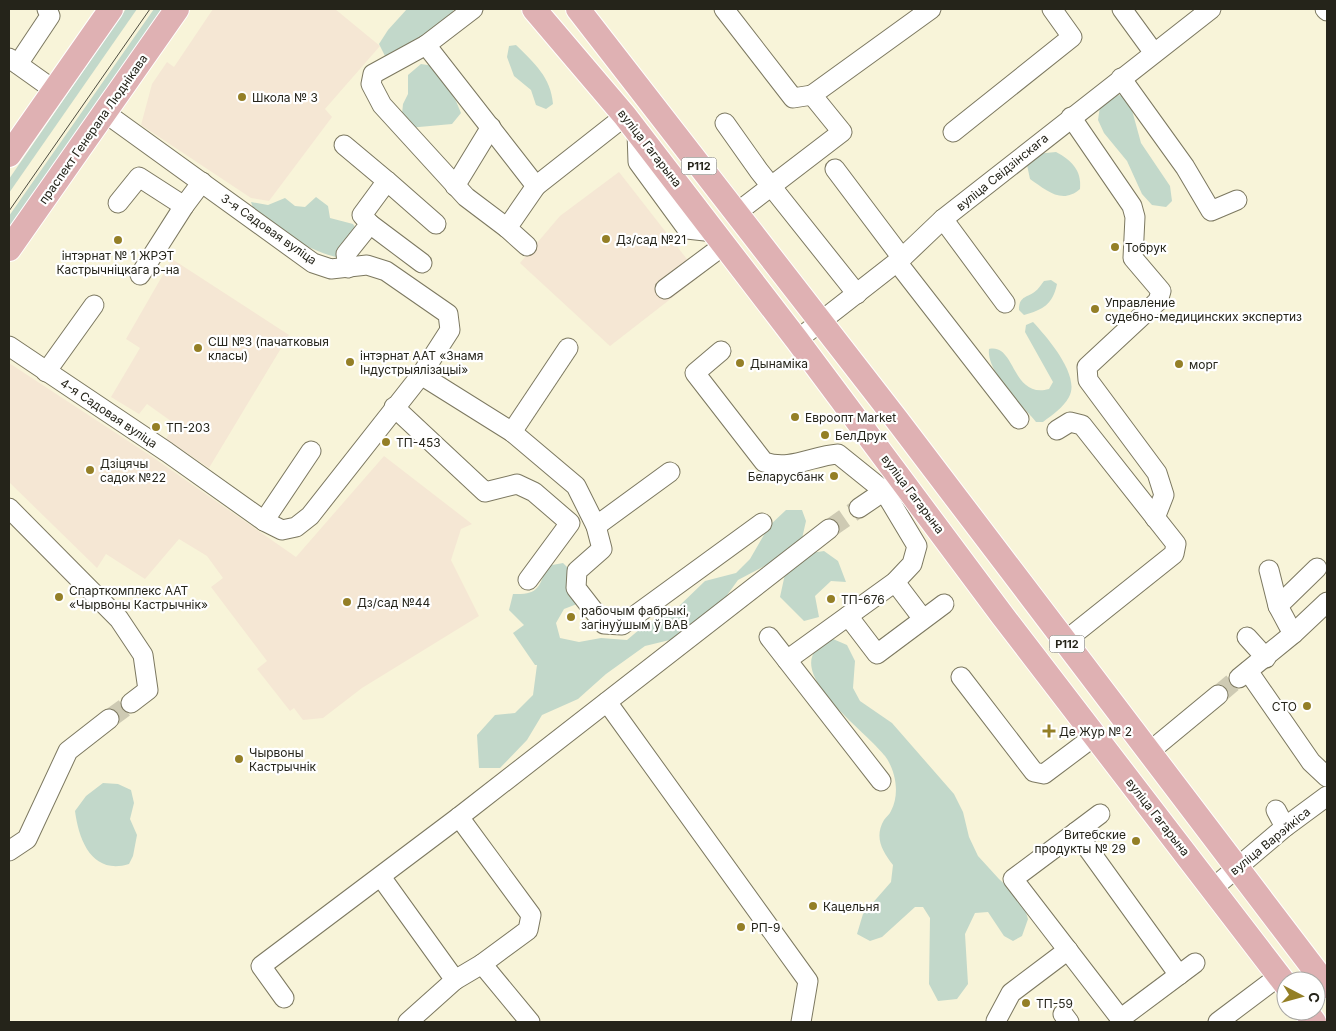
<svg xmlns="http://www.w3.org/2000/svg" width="1336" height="1031" viewBox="0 0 1336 1031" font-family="Inter,sans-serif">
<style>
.education{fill:#f5e7d4}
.green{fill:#c2d8ca}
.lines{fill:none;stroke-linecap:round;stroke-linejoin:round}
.minor-tunnel{stroke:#cecab3;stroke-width:19;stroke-dasharray:19 9;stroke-linecap:butt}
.minor-casing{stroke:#7c7860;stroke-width:21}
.major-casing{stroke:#fff;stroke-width:26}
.minor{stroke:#fff;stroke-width:19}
.major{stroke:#dfb1b3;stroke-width:24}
.tram{stroke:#4f4e40;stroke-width:1}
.poi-dot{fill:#947f26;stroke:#fff;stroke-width:2}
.labels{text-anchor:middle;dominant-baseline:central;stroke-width:4.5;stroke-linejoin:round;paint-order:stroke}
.shield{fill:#fff;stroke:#66665f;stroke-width:1}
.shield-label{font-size:11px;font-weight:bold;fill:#25241a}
.poi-label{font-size:12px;fill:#25241a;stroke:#fff;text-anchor:start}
.street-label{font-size:12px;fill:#25241a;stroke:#fff}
</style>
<rect width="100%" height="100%" fill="#f8f4d9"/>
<!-- education -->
<g class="education">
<path d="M 213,9 L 335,9 L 380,46 L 325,109 L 332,117 L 269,201 L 251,198 L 141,125 L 152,84 L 167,62 L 174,67 Z"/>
<path d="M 619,172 L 700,276 L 610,346 L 520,263 L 560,216 Z"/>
<path d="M 172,259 L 289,335 L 209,468 L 166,439 L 175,424 L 147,404 L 139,414 L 111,397 L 140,348 L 126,339 Z"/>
<path d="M 9,363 L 154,458 L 296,557 L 384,456 L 472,524 L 461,529 L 451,560 L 479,616 L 362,688 L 323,718 L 303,720 L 294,708 L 290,711 L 257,669 L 267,661 L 211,587 L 223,578 L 207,556 L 179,539 L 145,579 L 106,554 L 97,568 L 9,482 Z"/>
</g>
<!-- green -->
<g class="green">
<path d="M 126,9 L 137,9 L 9,193 L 9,179 Z"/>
<path d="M 154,9 L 164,9 L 9,232 L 9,216 Z"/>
<path d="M 407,9 L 453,9 L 454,13 L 437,35 L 386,58 L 379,44 L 388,30 Z"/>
<path d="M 516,45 C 534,63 551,77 553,104 L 546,109 L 536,105 L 531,90 L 514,76 L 507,57 L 509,46 Z"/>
<path d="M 421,64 L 434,66 L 456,101 L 461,113 L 452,124 L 408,128 L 402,114 L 403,104 L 408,94 L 408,75 Z"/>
<path d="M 1119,95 L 1126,97 L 1130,103 L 1141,143 L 1170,186 L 1172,201 L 1166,207 L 1152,205 L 1142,194 L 1127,161 L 1104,133 L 1098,120 L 1100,106 L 1112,97 Z"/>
<path d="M 1056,152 C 1071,160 1082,170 1080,189 C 1062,205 1046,190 1030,179 L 1027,165 L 1035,154 Z"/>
<path d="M 316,197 L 328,206 L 330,218 L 353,224 L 358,232 L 336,257 C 320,254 267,229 257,217 C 254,213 253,207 251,202 L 268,205 L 285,198 L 295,206 L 305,207 Z"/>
<path d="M 1051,280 L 1057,284 C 1053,304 1043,310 1024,315 L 1019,310 C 1019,298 1024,298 1033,293 C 1037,291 1041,285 1044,281 Z"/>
<path d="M 1033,322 C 1047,337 1081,376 1069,397 C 1063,408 1052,415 1043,422 L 1036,422 C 1022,405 986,371 989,349 C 1016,343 1011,399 1049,389 L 1053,382 L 1025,332 L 1026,325 Z"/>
<path d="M 786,510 L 802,510 L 806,521 L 801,543 L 811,553 L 824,551 L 838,561 L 846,582 L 831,581 L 815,596 L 819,617 L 804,621 L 780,597 L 785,574 L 768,564 L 738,580 L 725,598 L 682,637 L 645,646 L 606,674 L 578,699 L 542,715 L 527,740 L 500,768 L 479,768 L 477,735 L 495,715 L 515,713 L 533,695 L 537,665 L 535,665 L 513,633 L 524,625 L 509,610 L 513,594 C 538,595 539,588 547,566 L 563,563 L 571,571 L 577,604 L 564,609 L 556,623 L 560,638 L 579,642 L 601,638 L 627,640 L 646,624 L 677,608 L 705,581 L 736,573 L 750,559 L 769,526 Z"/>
<path d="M 833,639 L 847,645 L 855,661 L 853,688 L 860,701 L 892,723 L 954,794 L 963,812 L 969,837 L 978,856 L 999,879 L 1022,900 L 1028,919 L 1022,936 L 1013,941 L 1004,936 L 988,912 L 975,913 L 965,934 L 968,984 L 957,999 L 938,1001 L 929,984 L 930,918 L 923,907 L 915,907 L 882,937 L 870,941 L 857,934 L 863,914 L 891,882 L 893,865 C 882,851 874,837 884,820 C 886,817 890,814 891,811 C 900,794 896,771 885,756 C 867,731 768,663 833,639 Z"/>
<path d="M 103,783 L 118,784 L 131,790 L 134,803 L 130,819 L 137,835 L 133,856 L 129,864 C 93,875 79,842 75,811 L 86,796 Z"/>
</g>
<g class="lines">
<!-- minor-tunnel -->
<g class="minor-tunnel">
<path d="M 829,529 L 859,508"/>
<path d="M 1218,695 L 1238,678"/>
<path d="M 109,719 L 131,703"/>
</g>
<defs>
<g id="minor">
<path d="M 473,9 L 426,45 L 536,186 L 625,116"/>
<path d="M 724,9 L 793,98 L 812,95"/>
<path d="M 1122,9 L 1154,53"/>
<path d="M 1325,9 L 1327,11"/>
<path d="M 426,45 L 373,74 L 371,84 L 382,105 L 466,197 L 507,228 L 536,186"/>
<path d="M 9,58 L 54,90"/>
<path d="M 18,64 L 50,16 L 47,9"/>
<path d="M 1121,78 L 1185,167 L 1211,211 L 1237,200"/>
<path d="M 104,112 L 313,263 L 331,269 L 367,265 L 386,271 L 448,314 L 450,330 L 421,375 L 512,432 L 576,486 L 596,526 L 670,472"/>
<path d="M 1071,117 L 1132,206 L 1135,217 L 1133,258 L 1161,291 L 1158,301 L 1087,367 L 1088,380 L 1157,473 L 1164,495 L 1155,518"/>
<path d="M 725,123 L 759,171 L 857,294"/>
<path d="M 637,132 L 638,162 L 687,229 L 714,232"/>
<path d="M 953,132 L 1072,37 L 1052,9"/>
<path d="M 344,145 L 387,181"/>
<path d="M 835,169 L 902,258"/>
<path d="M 455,186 L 491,127"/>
<path d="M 118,203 L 139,177 L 184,206 L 202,182"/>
<path d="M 735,214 L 842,132 L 812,95 L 931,9"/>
<path d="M 943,219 L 1005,303"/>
<path d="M 370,224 L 422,263"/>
<path d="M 507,228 L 527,246"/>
<path d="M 897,262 L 1019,419"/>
<path d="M 348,268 L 346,254 L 370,224 L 362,215 L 387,181 L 436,224"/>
<path d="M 140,275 L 184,206"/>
<path d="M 665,289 L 724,245"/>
<path d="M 797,340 L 902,258 L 943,219 L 1211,9"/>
<path d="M 9,346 L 167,452 L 264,521 L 282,530 L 296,527 L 310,516 L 421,375"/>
<path d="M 721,351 L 695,373 L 764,462 C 790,471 812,456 838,454 L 884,491 L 902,479"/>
<path d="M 46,372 L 94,305"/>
<path d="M 394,407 L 485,492 L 517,484 L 534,492 L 570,523 L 528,580"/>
<path d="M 1057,430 L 1070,422 L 1082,425 L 1176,544 L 1174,554 L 1065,641"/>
<path d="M 512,432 L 568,348"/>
<path d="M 9,508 L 119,619 L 143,655 L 148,690 L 131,703"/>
<path d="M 264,521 L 311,451"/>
<path d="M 596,526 L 602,549 L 577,571 L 576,588 L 604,624 L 622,625 L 762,523"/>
<path d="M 1269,570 L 1278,606 L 1293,634"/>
<path d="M 895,582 L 923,619"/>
<path d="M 1278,606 L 1317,568"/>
<path d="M 848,616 L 877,654 L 944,604"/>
<path d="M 769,637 L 881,781"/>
<path d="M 1247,637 L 1266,658"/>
<path d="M 787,660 L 895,582 L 912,564 L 917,546 L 884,491 L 859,508"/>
<path d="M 1248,671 L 1311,762 L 1327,777"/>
<path d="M 961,677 L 1034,772 L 1044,774 L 1096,735"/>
<path d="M 1239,678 L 1293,634 L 1327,602"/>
<path d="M 607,702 L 808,981 L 801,1022"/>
<path d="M 1149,752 L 1218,695"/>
<path d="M 1276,810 L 1285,827"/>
<path d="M 459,817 L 531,915 L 528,930 L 482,964"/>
<path d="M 1076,832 L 1100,814"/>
<path d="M 9,851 L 27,839 L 68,751 L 109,719"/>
<path d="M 381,877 L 455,980 L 408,1022"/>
<path d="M 1213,888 L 1285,827 L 1327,796"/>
<path d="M 455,980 L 482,964 L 530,1022"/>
<path d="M 284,998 L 261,966 L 459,817 L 829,529"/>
<path d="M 1063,1014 L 1069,1022"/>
<path d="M 1120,1019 L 1195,963"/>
<path d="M 996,1021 L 1011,993 L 1068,950"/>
<path d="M 1123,1022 L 1013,879 L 1076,832 L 1179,975"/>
<path d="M 1218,1022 L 1279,976"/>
</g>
<g id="major">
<path d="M 534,9 L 625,116 L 797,340 L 1002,615 L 1286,985"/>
<path d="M 578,9 L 897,420 L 1327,986"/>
<path d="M 9,155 L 111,9"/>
<path d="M 9,249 L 177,9"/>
<path d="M 1306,1011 L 1314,1022"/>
</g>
</defs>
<!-- minor casing -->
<use href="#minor" class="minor-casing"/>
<!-- major casing -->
<use href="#major" class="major-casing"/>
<!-- minor -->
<use href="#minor" class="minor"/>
<!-- major -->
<use href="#major" class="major"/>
<!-- tram -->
<path class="tram" d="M 9,211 L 150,9"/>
</g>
<!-- markers -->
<g class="poi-dot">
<circle cx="242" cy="97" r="5"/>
<circle cx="606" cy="239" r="5"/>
<circle cx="118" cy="240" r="5"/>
<circle cx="1115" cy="247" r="5"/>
<circle cx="1095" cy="309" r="5"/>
<circle cx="198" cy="348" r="5"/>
<circle cx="350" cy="362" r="5"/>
<circle cx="740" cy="363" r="5"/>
<circle cx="1179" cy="364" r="5"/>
<circle cx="795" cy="417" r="5"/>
<circle cx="156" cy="427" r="5"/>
<circle cx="825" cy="435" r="5"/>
<circle cx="386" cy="442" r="5"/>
<circle cx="90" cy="470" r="5"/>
<circle cx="834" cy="476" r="5"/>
<circle cx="59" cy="597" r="5"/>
<circle cx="831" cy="599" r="5"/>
<circle cx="347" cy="602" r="5"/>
<circle cx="571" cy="617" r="5"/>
<circle cx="1307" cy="706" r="5"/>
<path d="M1046.5 723.5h5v5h5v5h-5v5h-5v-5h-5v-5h5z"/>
<circle cx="239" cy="759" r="5"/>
<circle cx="1136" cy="841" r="5"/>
<circle cx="813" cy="906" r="5"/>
<circle cx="741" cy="927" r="5"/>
<circle cx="1026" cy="1003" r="5"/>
</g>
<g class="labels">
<!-- shield labels -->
<g class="shield">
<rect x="681.5" y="157.5" width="35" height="17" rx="4"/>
<rect x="1049.5" y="635.5" width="35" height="17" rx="4"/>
</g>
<g class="shield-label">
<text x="699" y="166">Р112</text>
<text x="1067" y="644">Р112</text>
</g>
<!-- poi labels -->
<g class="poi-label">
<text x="252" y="97">Школа № 3</text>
<text x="616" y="239">Дз/сад №21</text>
<text x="1125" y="247">Тобрук</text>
<text x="118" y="255" text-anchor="middle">інтэрнат № 1 ЖРЭТ<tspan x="118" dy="14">Кастрычніцкага р-на</tspan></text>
<text x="1105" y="302">Управление<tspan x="1105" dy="14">судебно-медицинских экспертиз</tspan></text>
<text x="208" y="341">СШ №3 (пачатковыя<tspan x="208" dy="14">класы)</tspan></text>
<text x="360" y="355">інтэрнат ААТ «Знамя<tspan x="360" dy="14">Індустрыялізацыі»</tspan></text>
<text x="750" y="363">Дынаміка</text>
<text x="1189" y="364">морг</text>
<text x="805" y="417">Евроопт Market</text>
<text x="166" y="427">ТП-203</text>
<text x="835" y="435">БелДрук</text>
<text x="396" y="442">ТП-453</text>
<text x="100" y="463">Дзіцячы<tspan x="100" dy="14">садок №22</tspan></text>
<text x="824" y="476" text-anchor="end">Беларусбанк</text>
<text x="69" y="590">Спарткомплекс ААТ<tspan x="69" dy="14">«Чырвоны Кастрычнік»</tspan></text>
<text x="841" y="599">ТП-676</text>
<text x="357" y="602">Дз/сад №44</text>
<text x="581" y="610">рабочым фабрыкі,<tspan x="581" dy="14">загінуўшым ў ВАВ</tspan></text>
<text x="1297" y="706" text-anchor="end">СТО</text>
<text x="1059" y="731">Де Жур № 2</text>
<text x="249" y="752">Чырвоны<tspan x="249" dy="14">Кастрычнік</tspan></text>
<text x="1126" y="834" text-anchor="end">Витебские<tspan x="1126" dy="14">продукты № 29</tspan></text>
<text x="823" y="906">Кацельня</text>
<text x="751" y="927">РП-9</text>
<text x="1036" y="1003">ТП-59</text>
</g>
<!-- street labels -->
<g class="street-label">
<text transform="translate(93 129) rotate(-55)">праспект Генерала Люднікава</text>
<text transform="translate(650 148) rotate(52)">вуліца Гагарына</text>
<text transform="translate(1002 172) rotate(-39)">вуліца Свідзінскага</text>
<text transform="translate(269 229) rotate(35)">3-я Садовая вуліца</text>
<text transform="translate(109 413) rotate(34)">4-я Садовая вуліца</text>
<text transform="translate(913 494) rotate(53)">вуліца Гагарына</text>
<text transform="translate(1158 817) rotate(52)">вуліца Гагарына</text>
<text transform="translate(1270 841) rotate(-39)">вуліца Варэйкіса</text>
</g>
</g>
<!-- border -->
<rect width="1336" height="1031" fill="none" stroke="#25241a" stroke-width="20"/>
<!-- north arrow -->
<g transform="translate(1301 996) rotate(96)"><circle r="24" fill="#ffffff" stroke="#a8a7a3"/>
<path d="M0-4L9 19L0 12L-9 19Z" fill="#947f26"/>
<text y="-8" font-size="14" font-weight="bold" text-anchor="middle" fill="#25241a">С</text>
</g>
</svg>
